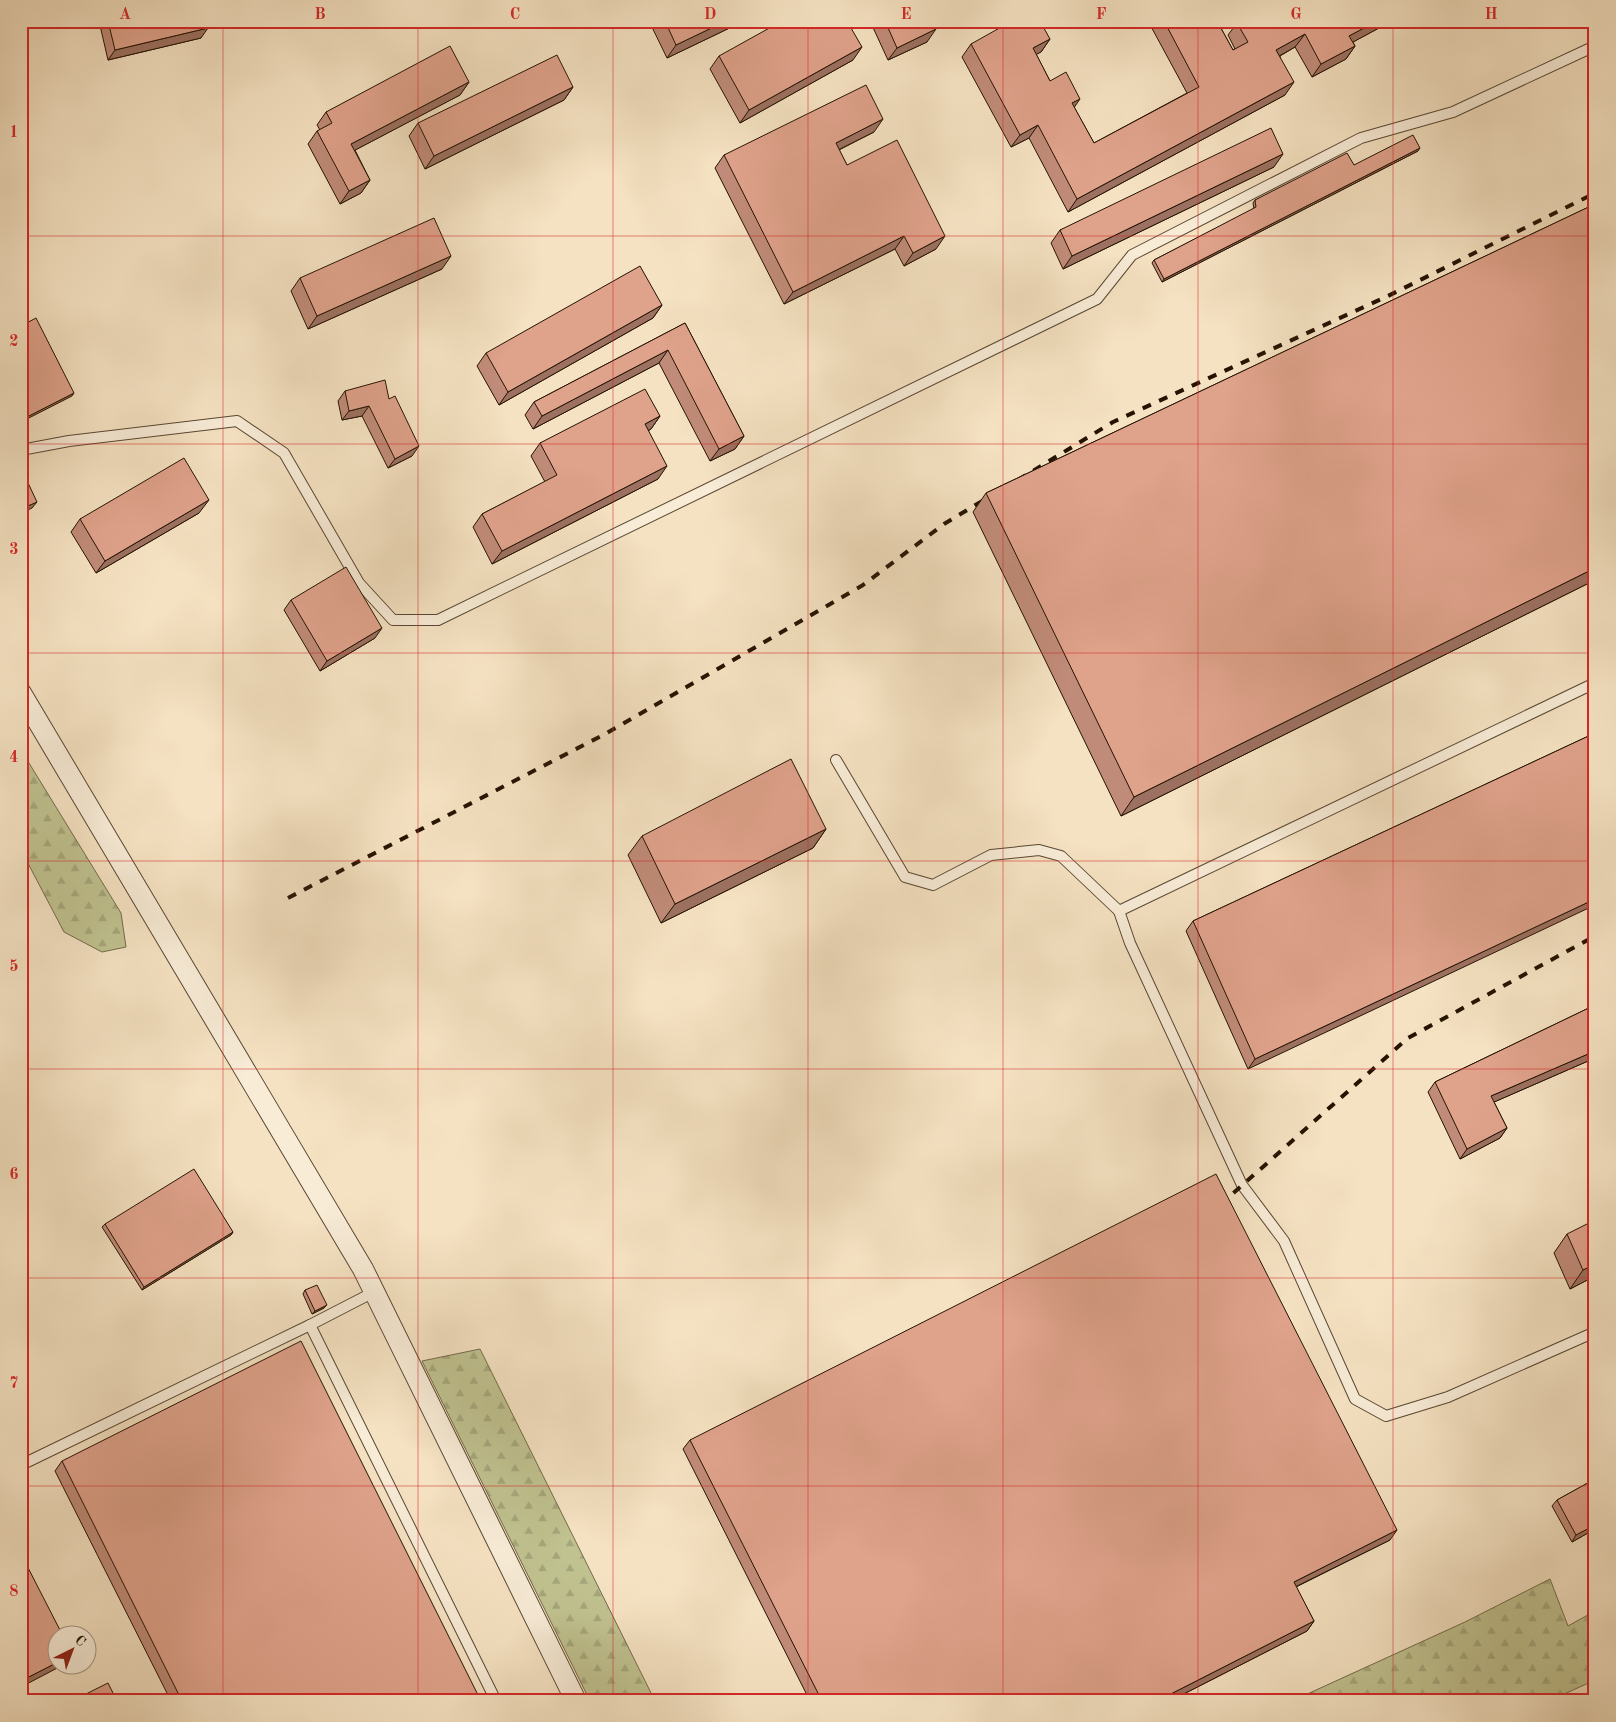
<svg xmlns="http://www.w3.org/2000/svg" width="1616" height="1722" viewBox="0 0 1616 1722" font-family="'Old Standard TT',serif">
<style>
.forest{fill:url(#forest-firs);stroke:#726a49}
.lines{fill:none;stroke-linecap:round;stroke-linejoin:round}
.service-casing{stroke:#594732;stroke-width:12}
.minor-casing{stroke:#594732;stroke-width:22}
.service{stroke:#f8ecd7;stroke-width:10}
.minor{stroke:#f8ecd7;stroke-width:20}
.rail{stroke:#251302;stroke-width:4;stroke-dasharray:9 9;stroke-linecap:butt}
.wall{fill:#c08b78;stroke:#251302}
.shaded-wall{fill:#9c7161;stroke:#251302}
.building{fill:#dfa28b;stroke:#251302}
.grid{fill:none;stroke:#d62828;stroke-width:1;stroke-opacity:0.55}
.neatline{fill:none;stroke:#d62828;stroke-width:2}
.grid-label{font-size:16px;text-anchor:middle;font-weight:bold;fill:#d62828}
</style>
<defs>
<pattern id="forest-firs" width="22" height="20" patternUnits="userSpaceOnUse" patternTransform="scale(1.25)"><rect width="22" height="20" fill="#c0c290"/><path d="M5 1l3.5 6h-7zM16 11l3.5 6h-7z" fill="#a5a67b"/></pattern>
</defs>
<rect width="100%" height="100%" fill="#f5e2c2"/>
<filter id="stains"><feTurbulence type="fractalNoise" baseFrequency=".004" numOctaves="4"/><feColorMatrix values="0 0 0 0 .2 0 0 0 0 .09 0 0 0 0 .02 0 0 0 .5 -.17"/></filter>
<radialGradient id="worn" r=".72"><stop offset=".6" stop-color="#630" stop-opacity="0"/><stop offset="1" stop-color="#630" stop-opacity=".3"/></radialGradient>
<!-- forest -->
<g class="forest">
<path d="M 21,750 L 121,913 L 126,947 L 102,952 L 64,932 L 21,850 Z"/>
<path d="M 480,1349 L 655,1701 L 590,1701 L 422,1361 Z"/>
<path d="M 1550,1579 L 1568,1626 L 1595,1611 L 1595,1680 L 1549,1701 L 1292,1701 L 1465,1622 Z"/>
</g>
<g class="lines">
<defs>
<g id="service">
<path d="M 21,450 L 69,441 L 237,421 L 284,453 L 359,583 L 393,620 L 438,620 L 1097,299 L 1132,255 L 1361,138 L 1453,112 L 1595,46"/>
<path d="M 1595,683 L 1119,911 L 1130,943 L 1242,1185 L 1284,1241 L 1355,1399 L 1386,1416 L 1448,1397 L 1595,1332"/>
<path d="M 836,760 L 905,877 L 933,885 L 991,855 L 1039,850 L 1061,856 L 1119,911"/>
<path d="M 374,1292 L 310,1325 L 496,1701"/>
<path d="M 21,1465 L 310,1325"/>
</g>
<path id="minor" d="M 21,693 L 363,1269 L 576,1701"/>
</defs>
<!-- service casing -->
<use href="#service" class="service-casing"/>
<!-- minor casing -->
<use href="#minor" class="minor-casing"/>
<!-- service -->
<use href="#service" class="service"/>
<!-- minor -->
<use href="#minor" class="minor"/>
<!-- rail -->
<g class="rail">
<path d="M 1018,480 L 1113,422 L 1388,296 L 1595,193"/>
<path d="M 288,898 L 605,734 L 863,585 L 944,524 L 992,495"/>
<path d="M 1220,1205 L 1408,1038 L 1595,936"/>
</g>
</g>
<!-- wall -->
<g class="wall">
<path d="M 99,21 L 206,21 L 201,38 L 108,60 Z"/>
<path d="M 649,21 L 742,21 L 740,23 L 667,58 Z"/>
<path d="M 870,21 L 932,21 L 927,42 L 888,60 Z"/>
<path d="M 944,21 L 954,21 L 946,25 Z"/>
<path d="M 1148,21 L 1217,21 L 1233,50 L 1235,49 L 1228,35 L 1237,23 L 1239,21 L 1392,21 L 1353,42 L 1355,46 L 1346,59 L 1312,77 L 1295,47 L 1280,56 L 1285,95 L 1068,212 L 1029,138 L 1011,147 L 962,57 L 971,44 L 1050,39 L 1041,52 L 1036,54 L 1050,81 L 1074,107 L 1094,143 L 1187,93 Z"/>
<path d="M 719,56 L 853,60 L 740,123 L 710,69 Z"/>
<path d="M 469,82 L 460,95 L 355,150 L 370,180 L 361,193 L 340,204 L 308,144 L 317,131 L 320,130 L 317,125 L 326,112 Z"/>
<path d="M 573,87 L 564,100 L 425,169 L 409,136 L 418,123 Z"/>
<path d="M 874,132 L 839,150 L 847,165 L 936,249 L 904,266 L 895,249 L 784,304 L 715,168 L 724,155 Z"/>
<path d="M 1418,151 L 1162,282 L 1152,263 L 1154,260 L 1254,209 L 1253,203 L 1255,200 L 1354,165 Z"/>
<path d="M 1274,167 L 1063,269 L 1051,243 L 1060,230 Z"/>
<path d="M 1595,204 L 1595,580 L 1121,816 L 973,512 L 986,493 Z"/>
<path d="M 442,269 L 308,329 L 291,291 L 300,278 Z"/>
<path d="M 662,305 L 653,318 L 499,405 L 477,366 L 486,353 Z"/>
<path d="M 685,323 L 744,436 L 735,449 L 710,461 L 659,363 L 533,429 L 525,415 L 534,402 Z"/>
<path d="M 345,391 L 389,399 L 412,456 L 388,468 L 362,416 L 342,420 L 338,401 Z"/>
<path d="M 660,416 L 651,429 L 648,431 L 658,479 L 492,564 L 473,527 L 482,514 L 545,482 L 531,456 L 540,443 Z"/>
<path d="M 199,513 L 96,573 L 71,532 L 80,519 Z"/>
<path d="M 291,600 L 375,638 L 320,671 L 284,610 Z"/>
<path d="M 1595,733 L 1248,1069 L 1186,931 L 1193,921 Z"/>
<path d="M 826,829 L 813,848 L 661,923 L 628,855 L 642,836 Z"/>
<path d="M 1595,1005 L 1595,1058 L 1494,1102 L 1507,1128 L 1500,1138 L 1460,1159 L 1428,1092 L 1435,1082 Z"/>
<path d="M 105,1224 L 233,1232 L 231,1235 L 142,1290 L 102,1227 Z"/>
<path d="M 1567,1234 L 1595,1276 L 1570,1289 L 1554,1253 Z"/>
<path d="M 305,1290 L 324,1308 L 312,1314 L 303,1294 Z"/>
<path d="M 690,1440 L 1390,1540 L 1296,1587 L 1314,1621 L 1307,1631 L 1170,1701 L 810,1701 L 683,1449 Z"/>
<path d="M 62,1461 L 481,1701 L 171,1701 L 55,1471 Z"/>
<path d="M 1595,1479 L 1595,1529 L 1572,1542 L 1552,1506 L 1557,1500 Z"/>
</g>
<!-- shaded-wall -->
<g class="shaded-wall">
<path d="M 726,21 L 742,21 L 740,23 L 667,58 L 676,45 Z"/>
<path d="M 949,21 L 954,21 L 946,25 Z"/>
<path d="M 1377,21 L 1392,21 L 1340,49 L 1349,36 Z"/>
<path d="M 208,28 L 201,38 L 108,60 L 115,50 Z"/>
<path d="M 936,29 L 927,42 L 888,60 L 897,48 Z"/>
<path d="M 1305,34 L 1295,47 L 1267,63 L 1276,50 Z"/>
<path d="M 1050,39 L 1041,52 L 1024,61 L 1033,48 Z"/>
<path d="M 1355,46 L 1346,59 L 1312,77 L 1321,64 Z"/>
<path d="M 862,47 L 853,60 L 740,123 L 749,110 Z"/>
<path d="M 469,82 L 460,95 L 342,157 L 351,144 Z"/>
<path d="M 1294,82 L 1285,95 L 1068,212 L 1077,199 Z"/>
<path d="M 573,87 L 564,100 L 425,169 L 434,156 Z"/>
<path d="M 1080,99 L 1071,112 L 1072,103 Z"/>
<path d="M 883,119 L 874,132 L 826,156 L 836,143 Z"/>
<path d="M 1038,125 L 1029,138 L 1011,147 L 1020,135 Z"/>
<path d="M 1420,148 L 1418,151 L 1162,282 L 1164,279 Z"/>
<path d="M 1283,154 L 1274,167 L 1063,269 L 1072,256 Z"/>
<path d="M 370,180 L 361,193 L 340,204 L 349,191 Z"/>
<path d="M 904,236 L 895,249 L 784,304 L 793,292 Z"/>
<path d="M 945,236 L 936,249 L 904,266 L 913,253 Z"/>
<path d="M 451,256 L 442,269 L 308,329 L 317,316 Z"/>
<path d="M 662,305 L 653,318 L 499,405 L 508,392 Z"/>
<path d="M 668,350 L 659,363 L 533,429 L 542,416 Z"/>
<path d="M 74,393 L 72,396 L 21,422 L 21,420 Z"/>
<path d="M 369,406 L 362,416 L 342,420 L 349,411 Z"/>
<path d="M 660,416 L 651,429 L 636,437 L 645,424 Z"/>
<path d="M 744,436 L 735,449 L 710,461 L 719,449 Z"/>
<path d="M 419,446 L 412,456 L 388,468 L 395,459 Z"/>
<path d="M 667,466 L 658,479 L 492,564 L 502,551 Z"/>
<path d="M 209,500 L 199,513 L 96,573 L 105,561 Z"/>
<path d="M 37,502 L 32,508 L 21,513 L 21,509 Z"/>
<path d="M 1595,568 L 1595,580 L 1121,816 L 1134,797 Z"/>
<path d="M 382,628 L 375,638 L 320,671 L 327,661 Z"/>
<path d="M 826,829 L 813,848 L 661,923 L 675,904 Z"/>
<path d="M 1595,899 L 1595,905 L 1248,1069 L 1255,1059 Z"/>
<path d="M 1595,1051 L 1595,1058 L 1485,1106 L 1491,1096 Z"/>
<path d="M 1507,1128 L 1500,1138 L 1460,1159 L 1467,1149 Z"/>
<path d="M 233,1232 L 231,1235 L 142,1290 L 144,1287 Z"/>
<path d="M 1595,1264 L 1595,1276 L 1570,1289 L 1583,1270 Z"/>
<path d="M 327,1305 L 324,1308 L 312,1314 L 315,1311 Z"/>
<path d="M 1595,1525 L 1595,1529 L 1572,1542 L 1576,1535 Z"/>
<path d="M 1397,1530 L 1390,1540 L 1287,1591 L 1294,1582 Z"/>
<path d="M 1314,1621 L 1307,1631 L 1170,1701 L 1157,1701 Z"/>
<path d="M 58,1662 L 58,1664 L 65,1664 L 21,1687 L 21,1681 Z"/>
</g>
<!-- building -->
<g class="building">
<path d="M 108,21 L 206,21 L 208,28 L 115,50 Z"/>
<path d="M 665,21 L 726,21 L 676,45 Z"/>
<path d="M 782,21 L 847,21 L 862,47 L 749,110 L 719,56 Z"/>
<path d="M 885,21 L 932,21 L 936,29 L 897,48 Z"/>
<path d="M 1012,21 L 1040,21 L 1050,39 L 1033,48 L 1050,81 L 1066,72 L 1080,99 L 1072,103 L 1094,143 L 1199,87 L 1164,21 L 1217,21 L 1233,50 L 1248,42 L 1237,23 L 1239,21 L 1377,21 L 1349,36 L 1355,46 L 1321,64 L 1305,34 L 1276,50 L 1294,82 L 1077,199 L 1038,125 L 1020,135 L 971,44 Z"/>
<path d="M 450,46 L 469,82 L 351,144 L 370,180 L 349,191 L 317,131 L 332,123 L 326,112 Z"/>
<path d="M 557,55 L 573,87 L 434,156 L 418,123 Z"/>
<path d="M 866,85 L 883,119 L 836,143 L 847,165 L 897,140 L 945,236 L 913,253 L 904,236 L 793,292 L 724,155 Z"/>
<path d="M 1271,128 L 1283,154 L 1072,256 L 1060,230 Z"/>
<path d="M 1413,135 L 1420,148 L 1164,279 L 1154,260 L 1256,207 L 1255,200 L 1347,153 L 1354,165 Z"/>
<path d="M 1595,204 L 1595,568 L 1134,797 L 986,493 Z"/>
<path d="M 434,218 L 451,256 L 317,316 L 300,278 Z"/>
<path d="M 640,266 L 662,305 L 508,392 L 486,353 Z"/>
<path d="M 36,318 L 74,393 L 21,420 L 21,326 Z"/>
<path d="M 685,323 L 744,436 L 719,449 L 668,350 L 542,416 L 534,402 Z"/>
<path d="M 385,380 L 389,399 L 395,396 L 419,446 L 395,459 L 369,406 L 349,411 L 345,391 Z"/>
<path d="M 645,389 L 660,416 L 645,424 L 667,466 L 502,551 L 482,514 L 557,475 L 540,443 Z"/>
<path d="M 184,458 L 209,500 L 105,561 L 80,519 Z"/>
<path d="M 21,468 L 37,502 L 21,509 Z"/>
<path d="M 346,567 L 382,628 L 327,661 L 291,600 Z"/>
<path d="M 1595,733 L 1595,899 L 1255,1059 L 1193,921 Z"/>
<path d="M 791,759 L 826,829 L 675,904 L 642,836 Z"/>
<path d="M 1595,1005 L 1595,1051 L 1491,1096 L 1507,1128 L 1467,1149 L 1435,1082 Z"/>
<path d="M 194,1169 L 233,1232 L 144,1287 L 105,1224 Z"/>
<path d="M 1216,1174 L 1397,1530 L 1294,1582 L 1314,1621 L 1157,1701 L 822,1701 L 690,1440 Z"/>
<path d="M 1595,1220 L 1595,1264 L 1583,1270 L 1567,1234 Z"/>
<path d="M 317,1285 L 327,1305 L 315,1311 L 305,1290 Z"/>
<path d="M 301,1341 L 481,1701 L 182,1701 L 62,1461 Z"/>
<path d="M 1595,1479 L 1595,1525 L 1576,1535 L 1557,1500 Z"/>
<path d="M 22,1556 L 62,1634 L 58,1634 L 58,1662 L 21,1681 L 21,1557 Z"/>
<path d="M 108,1683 L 117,1701 L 72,1701 Z"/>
<path d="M 1575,1695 L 1578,1701 L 1573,1701 L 1571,1697 Z"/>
</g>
<!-- grid -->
<path class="grid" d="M 223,21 L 223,1701M 418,21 L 418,1701M 613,21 L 613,1701M 808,21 L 808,1701M 1003,21 L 1003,1701M 1198,21 L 1198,1701M 1393,21 L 1393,1701M 21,236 L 1595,236M 21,444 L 1595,444M 21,653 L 1595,653M 21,861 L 1595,861M 21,1069 L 1595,1069M 21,1278 L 1595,1278M 21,1486 L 1595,1486"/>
<!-- margin -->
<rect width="1616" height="1722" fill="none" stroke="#f5e2c2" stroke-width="55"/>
<!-- north arrow -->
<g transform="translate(72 1650) rotate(42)"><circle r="24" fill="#f8ecd7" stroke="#a49582"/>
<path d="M0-4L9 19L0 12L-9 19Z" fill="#8f2418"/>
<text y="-8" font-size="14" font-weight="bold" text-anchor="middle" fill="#251302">С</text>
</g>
<rect x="28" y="28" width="1560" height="1666" class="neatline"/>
<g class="grid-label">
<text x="125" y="19">A</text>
<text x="320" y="19">B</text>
<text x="515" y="19">C</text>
<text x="710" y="19">D</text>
<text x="906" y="19">E</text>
<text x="1101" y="19">F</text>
<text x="1296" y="19">G</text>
<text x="1491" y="19">H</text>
<text x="14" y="137">1</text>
<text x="14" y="346">2</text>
<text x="14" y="554">3</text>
<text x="14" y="762">4</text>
<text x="14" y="971">5</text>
<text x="14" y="1179">6</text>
<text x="14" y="1388">7</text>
<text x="14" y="1596">8</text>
</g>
<rect width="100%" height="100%" filter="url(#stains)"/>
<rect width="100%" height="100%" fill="url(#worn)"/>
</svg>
